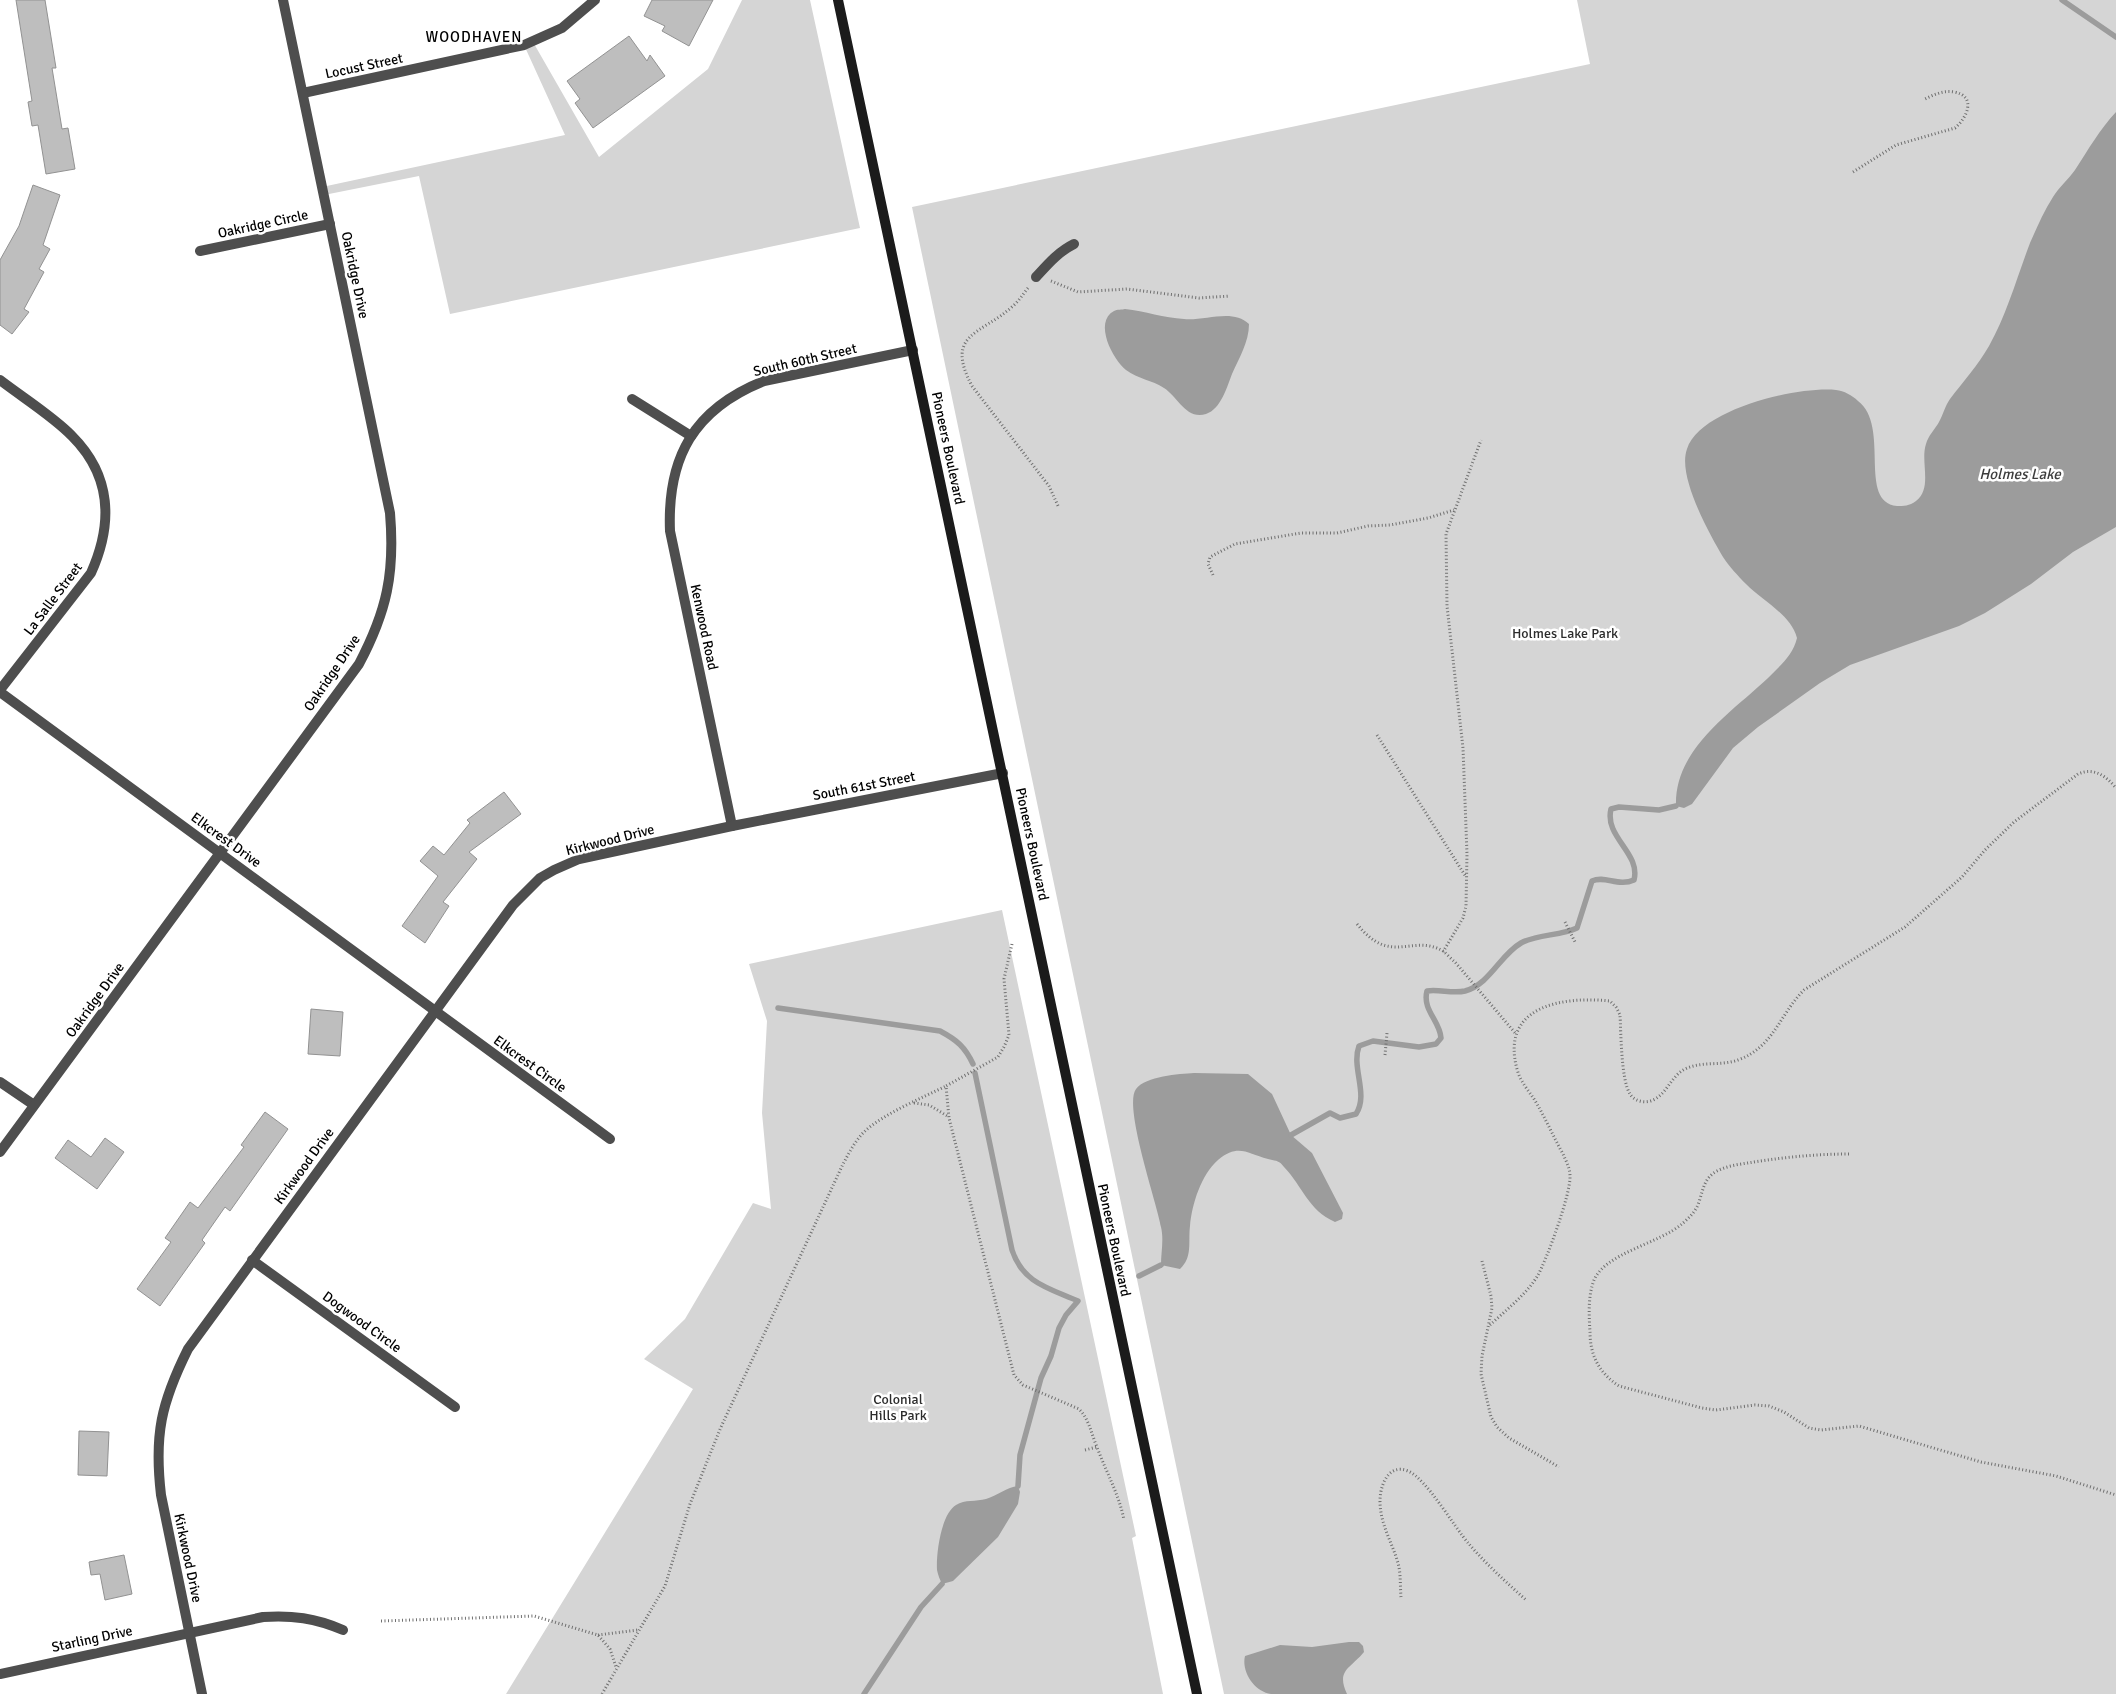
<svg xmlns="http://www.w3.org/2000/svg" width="2116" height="1694" viewBox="0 0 2116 1694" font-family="Signika,sans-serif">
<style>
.green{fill:#d5d5d5}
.water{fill:#9c9c9c}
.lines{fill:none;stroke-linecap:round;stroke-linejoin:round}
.stream{stroke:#9c9c9c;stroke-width:5.5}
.building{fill:#bebebe;stroke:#929292}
.path{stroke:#707070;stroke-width:3;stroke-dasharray:1 2.5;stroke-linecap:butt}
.lane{stroke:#4e4e4e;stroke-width:10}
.street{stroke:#4e4e4e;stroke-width:10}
.secondary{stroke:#1b1b1b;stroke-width:10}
.labels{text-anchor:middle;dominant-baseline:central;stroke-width:5;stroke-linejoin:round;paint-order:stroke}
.street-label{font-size:14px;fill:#000;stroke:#fff}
.park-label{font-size:14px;fill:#2c2c2c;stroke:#fff}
.neighbourhood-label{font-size:15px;letter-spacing:1px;fill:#000;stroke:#fff}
.water-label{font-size:15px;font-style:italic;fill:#3d3d3d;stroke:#fff}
</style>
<rect width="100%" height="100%" fill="#fff"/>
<!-- green -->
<g class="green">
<path d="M 742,0 L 810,0 L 860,228 L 450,314 L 419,176 L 324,195 L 322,187 L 565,135 L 524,45 L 533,42 L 599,157 L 708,69 Z"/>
<path d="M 1577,0 L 2116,0 L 2116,1694 L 1224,1694 L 912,207 L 1590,64 Z"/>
<path d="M 1002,910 L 1136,1536 L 1132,1538 L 1163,1694 L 506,1694 L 693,1389 L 644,1359 L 685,1319 L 753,1203 L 771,1209 L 762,1113 L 767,1021 L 749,964 Z"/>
</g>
<!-- water -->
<g class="water">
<path d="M 2116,112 L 2116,527 L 2073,552 L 2031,584 L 1985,613 L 1959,626 L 1850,665 L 1820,683 L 1758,727 L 1733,748 L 1692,804 L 1684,808 L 1676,806 C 1674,749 1731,713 1768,678 C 1780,666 1793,655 1797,638 C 1791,615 1763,601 1746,584 C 1738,576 1729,566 1723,557 C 1709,533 1677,476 1687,449 C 1700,409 1798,386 1836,390 C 1844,391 1852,395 1858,401 C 1891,426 1857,502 1897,506 C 1904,506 1909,506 1916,501 C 1933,488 1920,462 1926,444 C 1928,436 1935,429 1939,422 C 1943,415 1945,406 1950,399 C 1963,382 1978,365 1989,346 C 2007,314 2017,277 2030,243 C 2037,227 2044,211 2053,197 C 2059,187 2068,180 2075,170 C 2088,150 2100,129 2116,112 Z"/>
<path d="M 1125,309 C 1145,311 1164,318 1184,319 C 1205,321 1233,308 1249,324 C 1249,342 1239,358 1232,374 C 1227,387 1221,409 1206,414 C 1186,420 1178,397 1164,388 C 1152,380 1138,379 1126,370 C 1113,360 1093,322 1114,311 C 1117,309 1122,310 1125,309 Z"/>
<path d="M 1194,1073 L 1248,1074 L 1272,1094 L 1291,1135 L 1312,1153 L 1343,1213 L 1342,1219 L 1335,1222 C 1308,1210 1303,1187 1284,1167 C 1279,1160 1276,1161 1268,1159 C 1247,1154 1239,1143 1218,1160 C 1201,1175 1192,1204 1190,1226 C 1188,1242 1193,1257 1180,1269 L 1161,1265 C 1161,1252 1164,1240 1161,1227 C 1157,1203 1123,1106 1136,1089 C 1146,1076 1179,1074 1194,1073 Z"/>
<path d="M 1018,1486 L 1020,1492 L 1018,1504 L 998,1537 L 953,1581 L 942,1584 C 940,1580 938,1575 937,1570 C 936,1554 941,1514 956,1505 C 965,1499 976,1502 986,1499 C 997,1496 1007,1487 1018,1486 Z"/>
<path d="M 1349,1642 L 1359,1642 L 1363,1646 L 1364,1652 C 1350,1669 1336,1670 1347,1694 C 1323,1694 1294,1694 1271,1694 C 1255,1692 1241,1672 1245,1656 L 1280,1645 L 1312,1647 Z"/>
</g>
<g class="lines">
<!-- stream -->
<g class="stream">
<path d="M 2062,0 L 2116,37"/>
<path d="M 778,1008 L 940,1031 C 957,1040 965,1047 973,1064"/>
<path d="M 975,1073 L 1012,1250 C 1023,1283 1048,1288 1078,1301 L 1066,1315 L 1059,1328 L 1051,1356 L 1041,1378 L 1020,1455 L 1018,1486"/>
<path d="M 1291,1135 L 1330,1113 L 1340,1118 L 1356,1114 C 1369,1094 1351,1068 1359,1046 L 1373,1041 L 1419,1047 L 1436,1044 L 1441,1038 C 1440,1021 1422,1010 1427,991 C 1439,989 1453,994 1465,991 C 1490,984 1500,955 1521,943 C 1538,934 1560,936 1577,928 L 1592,881 C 1605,875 1618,887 1634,880 C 1641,853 1604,837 1611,809 L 1619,807 L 1659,810 L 1676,806"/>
<path d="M 1139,1276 L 1161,1265"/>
<path d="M 864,1694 L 921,1607 L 942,1584"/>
</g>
</g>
<!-- building -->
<g class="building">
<path d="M 16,0 L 45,0 L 56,68 L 52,68 L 62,129 L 68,128 L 75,169 L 46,174 L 38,125 L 32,126 L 28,102 L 32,101 Z"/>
<path d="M 652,0 L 713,0 L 689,46 L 662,31 L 665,26 L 644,16 Z"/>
<path d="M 629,36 L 647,61 L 650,55 L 665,76 L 593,128 L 575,103 L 580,99 L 567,81 Z"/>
<path d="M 33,185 L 60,195 L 43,245 L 50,249 L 39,269 L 44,272 L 24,309 L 29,312 L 12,334 L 0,325 L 0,260 L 19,226 Z"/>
<path d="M 504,792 L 521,814 L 469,852 L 477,859 L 443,902 L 449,906 L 425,943 L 402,926 L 438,876 L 420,861 L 433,846 L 444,855 L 470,823 L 467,820 Z"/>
<path d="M 311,1009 L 343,1012 L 340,1056 L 308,1054 Z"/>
<path d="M 265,1112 L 288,1129 L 230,1211 L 225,1207 L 202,1240 L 205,1243 L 160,1306 L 137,1289 L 171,1242 L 165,1238 L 190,1202 L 198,1208 L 244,1147 L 241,1145 Z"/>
<path d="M 105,1138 L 124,1152 L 97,1189 L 55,1158 L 68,1140 L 91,1157 Z"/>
<path d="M 79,1431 L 109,1432 L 107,1476 L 78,1475 Z"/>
<path d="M 124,1555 L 132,1594 L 105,1600 L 100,1574 L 91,1575 L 89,1562 Z"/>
</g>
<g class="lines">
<!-- path -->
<g class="path">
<path d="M 1853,172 L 1896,145 L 1955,128 C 1967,118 1977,96 1954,92 C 1943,90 1933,95 1923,100"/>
<path d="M 1051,281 L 1078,292 L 1127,289 L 1199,298 L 1230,296"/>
<path d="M 1028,288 C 1023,294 1019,301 1013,306 C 981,335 944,333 972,386 L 1049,486 L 1059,508"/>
<path d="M 1213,575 L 1208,564 L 1210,557 L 1235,544 L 1301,533 L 1337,533 L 1368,526 L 1390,525 L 1428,518 L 1454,510"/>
<path d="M 1377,735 L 1466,877"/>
<path d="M 1565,922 L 1575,942"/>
<path d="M 1357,924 C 1391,967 1412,933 1443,951 C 1447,954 1451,959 1455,962 L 1516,1034"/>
<path d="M 1012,944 L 1004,979 L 1009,1035 L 1004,1047 L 998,1057 L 946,1086 L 949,1118 L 1014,1375 L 1023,1385 L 1079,1409 C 1089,1419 1091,1433 1097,1447 C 1106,1472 1119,1494 1124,1520"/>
<path d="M 1443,952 L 1463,918 L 1466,906 L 1467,854 L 1463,748 L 1447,606 L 1446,534 L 1481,440"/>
<path d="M 1385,1055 L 1387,1033"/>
<path d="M 914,1103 L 929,1105 L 949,1117"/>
<path d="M 1849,1154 C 1817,1154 1786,1157 1754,1162 C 1742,1164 1729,1165 1717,1171 C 1704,1178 1703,1190 1699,1202 C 1696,1211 1690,1217 1683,1223 C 1660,1244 1602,1253 1593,1283 C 1588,1298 1589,1316 1590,1332 C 1590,1355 1599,1373 1619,1386 L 1702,1408 L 1716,1410 L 1755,1405 L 1769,1406 L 1784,1412 L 1809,1428 L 1821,1430 L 1859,1426 L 1981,1462 L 2056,1476 L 2116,1495"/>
<path d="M 1482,1261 L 1491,1296 L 1492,1308 L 1482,1356 L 1481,1374 L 1491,1417 L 1497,1427 L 1509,1438 L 1559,1467"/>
<path d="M 1490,1325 C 1506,1310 1527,1294 1538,1275 C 1547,1259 1571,1193 1570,1176 C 1570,1168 1566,1161 1563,1154 C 1553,1136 1545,1117 1534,1099 C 1528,1090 1520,1081 1517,1069 C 1500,1006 1562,996 1610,1001 L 1616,1007 L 1620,1015 C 1621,1032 1621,1080 1630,1094 C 1634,1101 1645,1104 1653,1100 C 1667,1094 1671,1076 1685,1069 C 1701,1061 1721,1066 1738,1060 C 1774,1047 1779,1015 1804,990 L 1905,927 L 1962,877 L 1985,850 L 2014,822 L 2078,774 C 2094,767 2106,776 2116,788"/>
<path d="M 1085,1450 L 1097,1447"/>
<path d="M 1401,1597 C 1400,1586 1401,1574 1398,1563 C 1392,1542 1380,1524 1380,1501 C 1380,1486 1388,1463 1408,1471 C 1427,1479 1454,1527 1469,1544 C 1486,1564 1506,1582 1526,1600"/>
<path d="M 381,1621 L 534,1616 L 598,1635 L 610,1649 L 616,1667"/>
<path d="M 598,1635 L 638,1630"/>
<path d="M 602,1694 L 665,1586 L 690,1504 L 721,1427 L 843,1164 C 849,1153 855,1141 864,1132 C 883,1114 922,1098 946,1086"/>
</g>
<!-- lane -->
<path class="lane" d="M 1036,277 C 1048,264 1058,252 1074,244"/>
<!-- street -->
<g class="street">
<path d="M 303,93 L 524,45 L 562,28 L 595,0"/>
<path d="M 200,251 L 330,224"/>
<path d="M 0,380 C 22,397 54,417 72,436 C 112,476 113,524 91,573 L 0,690"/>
<path d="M 632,399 L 691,436"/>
<path d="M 0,692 L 610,1139"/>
<path d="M 732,826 L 670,531 C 667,457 694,409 764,381 L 913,350"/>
<path d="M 0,1082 L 34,1105"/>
<path d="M 0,1152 L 359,664 C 387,611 395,573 390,513 L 283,0"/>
<path d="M 252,1260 L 455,1407"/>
<path d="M 0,1674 L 263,1617 C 292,1615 315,1618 343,1630"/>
<path d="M 202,1694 L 161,1495 C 154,1435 161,1403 188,1349 L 513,905 L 540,878 L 554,870 L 579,859 L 732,826 L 1003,773"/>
</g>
<!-- secondary -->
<path class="secondary" d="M 838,0 L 1197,1694"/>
</g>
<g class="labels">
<!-- street labels -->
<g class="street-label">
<text transform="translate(364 66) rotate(-12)">Locust Street</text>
<text transform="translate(263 224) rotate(-12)">Oakridge Circle</text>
<text transform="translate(355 275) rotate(78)">Oakridge Drive</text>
<text transform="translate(805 360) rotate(-13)">South 60th Street</text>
<text transform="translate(948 448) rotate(78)">Pioneers Boulevard</text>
<text transform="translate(53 599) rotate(-53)">La Salle Street</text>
<text transform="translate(704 627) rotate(78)">Kenwood Road</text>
<text transform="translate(332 673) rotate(-56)">Oakridge Drive</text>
<text transform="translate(864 786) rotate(-11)">South 61st Street</text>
<text transform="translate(226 840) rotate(36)">Elkcrest Drive</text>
<text transform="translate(610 840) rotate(-14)">Kirkwood Drive</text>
<text transform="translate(1032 844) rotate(78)">Pioneers Boulevard</text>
<text transform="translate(95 1000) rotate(-54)">Oakridge Drive</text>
<text transform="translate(530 1064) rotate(36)">Elkcrest Circle</text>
<text transform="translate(304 1166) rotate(-54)">Kirkwood Drive</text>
<text transform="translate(1114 1240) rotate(78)">Pioneers Boulevard</text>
<text transform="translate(362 1322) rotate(36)">Dogwood Circle</text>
<text transform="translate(188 1558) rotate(78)">Kirkwood Drive</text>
<text transform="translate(92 1639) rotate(-12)">Starling Drive</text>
</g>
<!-- park labels -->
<g class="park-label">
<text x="1565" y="633">Holmes Lake Park</text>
<text x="898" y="1399">Colonial<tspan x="898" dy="16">Hills Park</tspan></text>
</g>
<!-- neighbourhood labels -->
<g class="neighbourhood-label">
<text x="474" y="37">WOODHAVEN</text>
</g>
<!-- water labels -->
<g class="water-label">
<text x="2020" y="474">Holmes Lake</text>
</g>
</g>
</svg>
